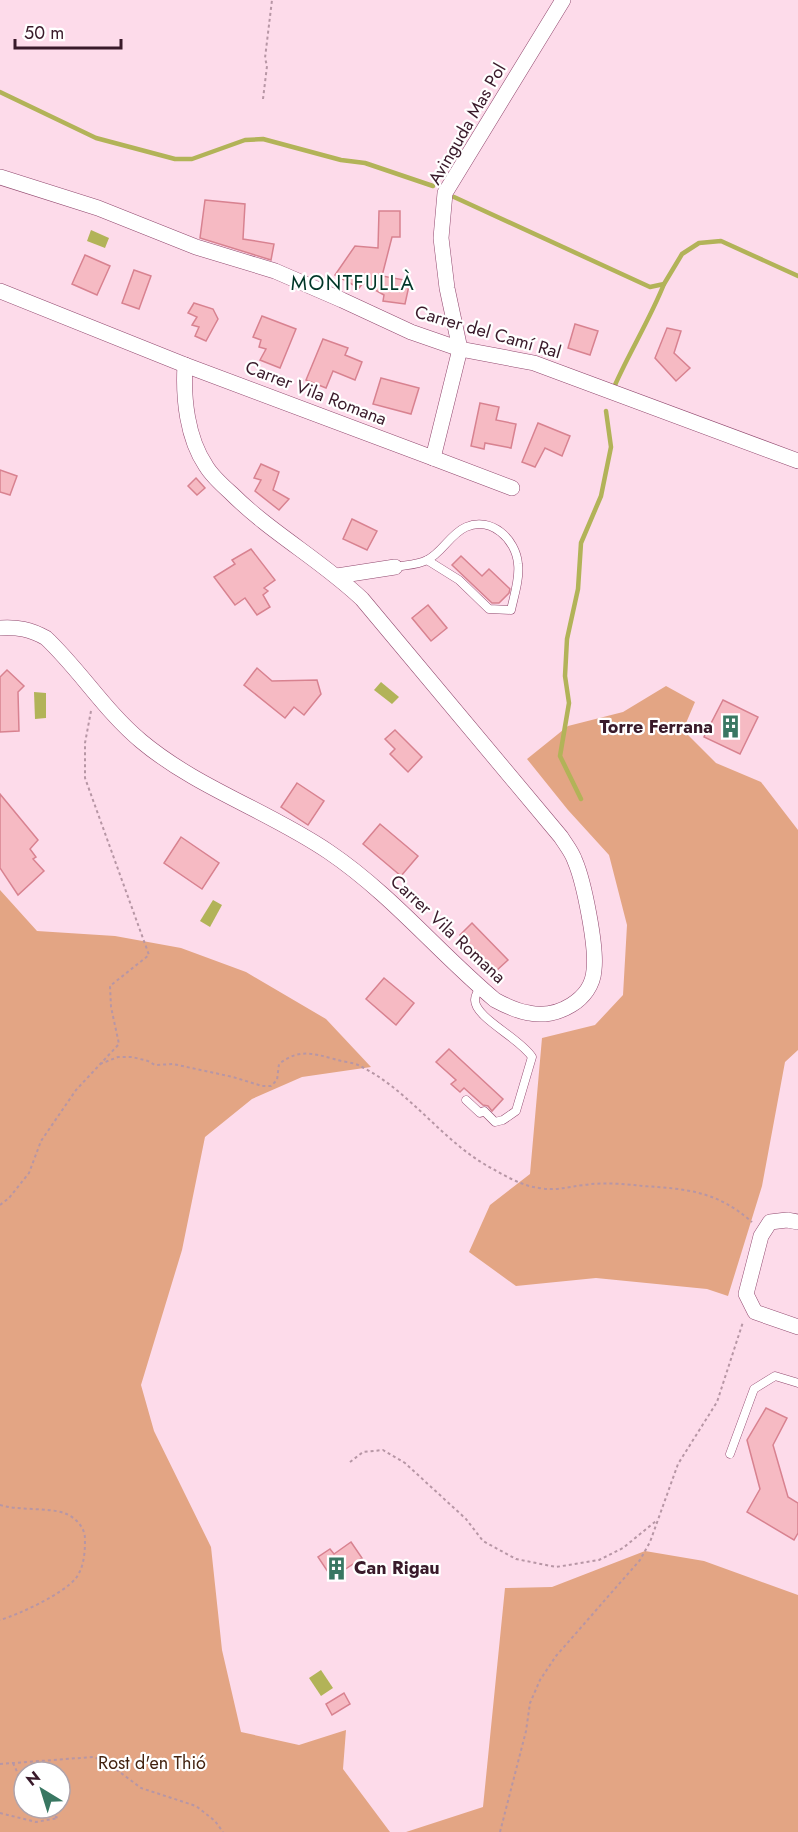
<svg xmlns="http://www.w3.org/2000/svg" width="798" height="1832" viewBox="0 0 798 1832" font-family="Jost,sans-serif">
<style>
.green{fill:#e3a584;fill-rule:evenodd}
.water{fill:#b2b358}
.lines{fill:none;stroke-linecap:round;stroke-linejoin:round}
.stream{stroke:#b2b358;stroke-width:4.5}
.building{fill:#f6bac3;stroke:#d88290;stroke-width:1.5}
.lane-casing{stroke:#91486e;stroke-width:9}
.street-casing{stroke:#91486e;stroke-width:16}
.path{stroke:#b796a5;stroke-width:2;stroke-dasharray:3 3;stroke-linecap:butt}
.lane{stroke:#fff;stroke-width:8}
.street{stroke:#fff;stroke-width:15}
.labels{text-anchor:middle;dominant-baseline:central;stroke-width:4.5;stroke-linejoin:round;paint-order:stroke}
.street-label{font-size:18px;fill:#391a2a;stroke:#fff}
.poi-label{font-size:18px;font-weight:bold;fill:#391a2a;stroke:#fff;text-anchor:end}
.park-label{font-size:18px;fill:#432310;stroke:#fff}
.neighbourhood-label{font-size:20px;letter-spacing:1.5px;fill:#003627;stroke:#fff}
</style>
<rect width="100%" height="100%" fill="#fddbea"/>
<!-- green -->
<g class="green">
<path d="M 666,686 L 695,702 L 683,730 L 716,763 L 761,782 L 798,830 L 798,1050 L 785,1062 L 762,1186 L 728,1296 L 707,1289 L 596,1278 L 516,1286 L 469,1252 L 490,1205 L 530,1174 L 542,1038 L 595,1025 L 623,995 L 627,925 L 609,855 L 568,810 L 527,759 L 568,726 L 623,712 Z"/>
<path d="M 0,890 L 37,931 L 115,936 L 181,948 L 246,972 L 326,1019 L 371,1067 L 302,1077 L 252,1099 L 205,1137 L 182,1250 L 141,1385 L 154,1431 L 211,1547 L 222,1650 L 241,1732 L 299,1745 L 346,1730 L 343,1769 L 390,1832 L 0,1832 ZM 24,1772 L 60,1772 L 60,1808 L 24,1808 Z"/>
<path d="M 645,1551 L 704,1561 L 798,1595 L 798,1832 L 406,1832 L 483,1807 L 505,1588 L 552,1587 Z"/>
</g>
<!-- water -->
<g class="water">
<path d="M 91,230 L 109,238 L 105,248 L 87,241 Z"/>
<path d="M 381,682 L 399,697 L 392,704 L 374,690 Z"/>
<path d="M 34,692 L 46,693 L 46,718 L 35,719 Z"/>
<path d="M 213,900 L 222,905 L 210,927 L 200,921 Z"/>
<path d="M 321,1670 L 333,1688 L 321,1696 L 309,1678 Z"/>
</g>
<g class="lines">
<!-- stream -->
<g class="stream">
<path d="M 0,92 L 96,138 L 175,159 L 192,159 L 245,140 L 263,139 L 341,160 L 365,163 L 433,186"/>
<path d="M 454,197 L 650,287 L 664,284 L 682,254 L 699,243 L 721,241 L 798,276"/>
<path d="M 615,385 C 630,351 650,319 664,284"/>
<path d="M 581,799 L 560,756 L 569,703 L 565,676 L 567,639 L 578,589 L 581,543 L 601,496 L 611,447 L 606,411"/>
</g>
</g>
<!-- building -->
<g class="building">
<path d="M 205,200 L 245,204 L 243,239 L 274,244 L 271,260 L 200,238 Z"/>
<path d="M 379,211 L 400,211 L 400,237 L 392,237 L 382,276 L 410,281 L 405,304 L 383,301 L 384,295 L 363,283 L 359,288 L 335,275 L 355,246 L 378,248 Z"/>
<path d="M 85,255 L 110,266 L 97,295 L 72,284 Z"/>
<path d="M 134,270 L 151,276 L 139,309 L 122,303 Z"/>
<path d="M 194,303 L 213,309 L 218,319 L 206,341 L 195,336 L 199,327 L 192,325 L 197,317 L 188,313 Z"/>
<path d="M 262,316 L 296,329 L 280,368 L 260,360 L 266,349 L 259,347 L 261,340 L 253,337 Z"/>
<path d="M 575,324 L 598,331 L 590,355 L 568,348 Z"/>
<path d="M 667,328 L 681,331 L 674,353 L 690,368 L 676,381 L 655,358 Z"/>
<path d="M 323,339 L 348,348 L 345,355 L 362,362 L 355,380 L 333,371 L 326,388 L 306,380 Z"/>
<path d="M 381,378 L 419,388 L 411,414 L 373,404 Z"/>
<path d="M 480,403 L 499,407 L 496,420 L 516,424 L 511,448 L 485,443 L 484,449 L 471,446 Z"/>
<path d="M 538,423 L 570,436 L 562,456 L 545,448 L 535,467 L 522,462 Z"/>
<path d="M 261,464 L 279,472 L 273,490 L 289,499 L 279,510 L 255,491 L 261,480 L 254,478 Z"/>
<path d="M 0,470 L 17,476 L 10,495 L 0,492 Z"/>
<path d="M 196,478 L 205,488 L 197,495 L 188,486 Z"/>
<path d="M 352,519 L 377,531 L 367,550 L 343,539 Z"/>
<path d="M 251,549 L 275,580 L 264,588 L 268,591 L 263,595 L 270,607 L 257,615 L 245,598 L 235,605 L 214,577 L 235,564 L 232,560 Z"/>
<path d="M 461,556 L 482,576 L 489,569 L 510,589 L 509,593 L 499,603 L 492,603 L 452,565 Z"/>
<path d="M 428,605 L 447,628 L 431,641 L 412,618 Z"/>
<path d="M 257,668 L 272,681 L 317,680 L 321,694 L 304,715 L 294,707 L 285,718 L 244,685 Z"/>
<path d="M 7,670 L 24,686 L 18,692 L 19,731 L 0,732 L 0,677 Z"/>
<path d="M 723,700 L 758,717 L 740,754 L 704,737 Z"/>
<path d="M 395,730 L 422,757 L 408,772 L 390,754 L 395,749 L 385,739 Z"/>
<path d="M 297,783 L 324,801 L 308,825 L 281,807 Z"/>
<path d="M 0,794 L 38,840 L 30,849 L 36,857 L 33,859 L 44,871 L 18,895 L 0,868 Z"/>
<path d="M 380,824 L 418,856 L 401,876 L 363,844 Z"/>
<path d="M 181,837 L 219,863 L 202,889 L 164,863 Z"/>
<path d="M 472,923 L 508,960 L 496,971 L 460,935 Z"/>
<path d="M 384,978 L 414,1003 L 396,1025 L 366,999 Z"/>
<path d="M 449,1049 L 503,1099 L 492,1111 L 488,1106 L 483,1105 L 464,1088 L 460,1092 L 451,1084 L 456,1080 L 436,1062 Z"/>
<path d="M 766,1408 L 787,1418 L 773,1445 L 788,1497 L 798,1503 L 798,1533 L 794,1540 L 747,1512 L 760,1489 L 747,1440 Z"/>
<path d="M 351,1542 L 362,1558 L 332,1578 L 318,1557 L 330,1549 L 334,1554 Z"/>
<path d="M 344,1693 L 350,1704 L 332,1715 L 326,1704 Z"/>
</g>
<g class="lines">
<defs>
<g id="lane">
<path d="M 395,567 C 405,565 418,565 427,560 C 442,553 450,534 466,527 C 491,516 516,539 518,564 C 520,578 514,596 511,610 L 489,609 L 459,580 L 427,560"/>
<path d="M 466,1100 L 480,1113 L 484,1111 L 495,1122 L 503,1120 L 516,1111 L 532,1057 C 520,1038 475,1018 475,1000 C 475,995 478,991 480,987"/>
<path d="M 730,1454 L 754,1389 L 775,1376 L 798,1383"/>
</g>
<g id="street">
<path d="M 0,177 L 98,208 L 196,247 L 275,271 L 342,300 L 411,332 L 460,349 L 534,363 L 798,461"/>
<path d="M 0,291 L 185,365 L 433,458 L 460,349 L 447,288 L 441,238 L 445,193 L 563,0"/>
<path d="M 433,458 L 512,488"/>
<path d="M 337,576 L 395,567"/>
<path d="M 0,628 C 18,627 30,629 46,638 C 80,670 105,711 141,741 C 197,788 269,811 329,852 C 391,894 438,952 495,1000 C 506,1006 517,1011 529,1013 C 557,1019 592,1000 594,970 C 597,947 584,882 575,861 C 572,852 566,845 561,837 L 362,599 C 321,560 271,533 231,493 C 222,485 212,476 206,466 C 187,438 183,398 185,365"/>
<path d="M 798,1222 L 787,1220 L 770,1222 L 761,1236 L 746,1294 L 755,1312 L 798,1327"/>
</g>
</defs>
<!-- lane casing -->
<use href="#lane" class="lane-casing"/>
<!-- street casing -->
<use href="#street" class="street-casing"/>
<!-- path -->
<g class="path">
<path d="M 263,99 L 267,66 L 265,58 L 272,0"/>
<path d="M 100,1064 L 118,1057 L 132,1057 L 148,1061 L 155,1065 L 173,1064 L 233,1077 L 262,1086 L 271,1086 L 277,1080 L 279,1064 C 298,1049 312,1053 334,1059 C 342,1062 353,1062 360,1066 C 411,1091 443,1143 493,1169 C 507,1177 523,1186 539,1188 C 556,1191 567,1187 584,1185 C 603,1182 624,1184 643,1186 C 687,1189 717,1191 752,1222"/>
<path d="M 0,1205 L 9,1198 L 29,1173 L 41,1141 L 76,1090 L 119,1044 L 111,1007 L 110,986 L 149,955 L 85,778 L 85,743 L 91,711"/>
<path d="M 350,1462 L 363,1452 L 383,1450 L 405,1463 L 466,1519 L 483,1541 L 516,1559 L 556,1567 L 599,1560 L 623,1548 L 656,1521"/>
<path d="M 0,1505 C 20,1511 46,1507 64,1513 C 75,1517 85,1527 85,1539 C 85,1553 84,1567 76,1578 C 63,1594 20,1614 0,1620"/>
<path d="M 13,1763 L 24,1787"/>
<path d="M 0,1764 L 93,1757 L 105,1761 L 141,1788 L 196,1806 L 215,1821 L 223,1832"/>
<path d="M 0,1813 L 36,1822 L 58,1818 L 38,1808"/>
<path d="M 500,1832 L 526,1731 L 530,1703 L 540,1680 L 556,1656 L 640,1560 L 650,1542 L 678,1464 L 717,1402 L 743,1322"/>
</g>
<!-- lane -->
<use href="#lane" class="lane"/>
<!-- street -->
<use href="#street" class="street"/>
</g>
<!-- icons -->
<defs>
<symbol id="building-bare" viewBox="-9 -9 18 18"><path d="M-4-6H4V6H1V3H-1V6H-4ZM-2.5-4.3h1.7v1.8h-1.7ZM.8-4.3h1.7v1.8H.8ZM-2.5-1h1.7V.8h-1.7ZM.8-1h1.7V.8H.8Z" fill="#397762" stroke="#fff" stroke-width="2.5" paint-order="stroke"/></symbol>
</defs>
<g fill-rule="evenodd">
<use href="#building-bare" x="714" y="710" width="33" height="33"/>
<use href="#building-bare" x="320" y="1552" width="33" height="33"/>
</g>
<g class="labels">
<!-- street labels -->
<g class="street-label">
<text transform="translate(467 124) rotate(-60)">Avinguda Mas Pol</text>
<text transform="translate(488 332) rotate(16)">Carrer del Camí Ral</text>
<text transform="translate(316 393) rotate(21)">Carrer Vila Romana</text>
<text transform="translate(448 929) rotate(43)">Carrer Vila Romana</text>
</g>
<!-- poi labels -->
<g class="poi-label">
<text x="713" y="727">Torre Ferrana</text>
<text x="354" y="1568" text-anchor="start">Can Rigau</text>
</g>
<!-- park labels -->
<g class="park-label">
<text x="152" y="1763">Rost d'en Thió</text>
</g>
<!-- neighbourhood labels -->
<g class="neighbourhood-label">
<text x="353" y="283">MONTFULLÀ</text>
</g>
</g>
<!-- north arrow -->
<g transform="translate(42 1790) rotate(322)"><circle r="28" fill="#ffffff" stroke="#b0a3aa" stroke-width="1.5"/>
<path d="M0-4.5L10 22L0 15L-10 22Z" fill="#397762"/>
<text y="-9" font-size="16" font-weight="bold" text-anchor="middle" fill="#391a2a">N</text>
</g>
<!-- scale -->
<path d="M15 39v9h106v-9" fill="none" stroke="#391a2a" stroke-width="3"/>
<text x="24" y="39" font-size="18" fill="#391a2a" stroke="#ffffff" stroke-width="4.5" paint-order="stroke">50 m</text>
</svg>
